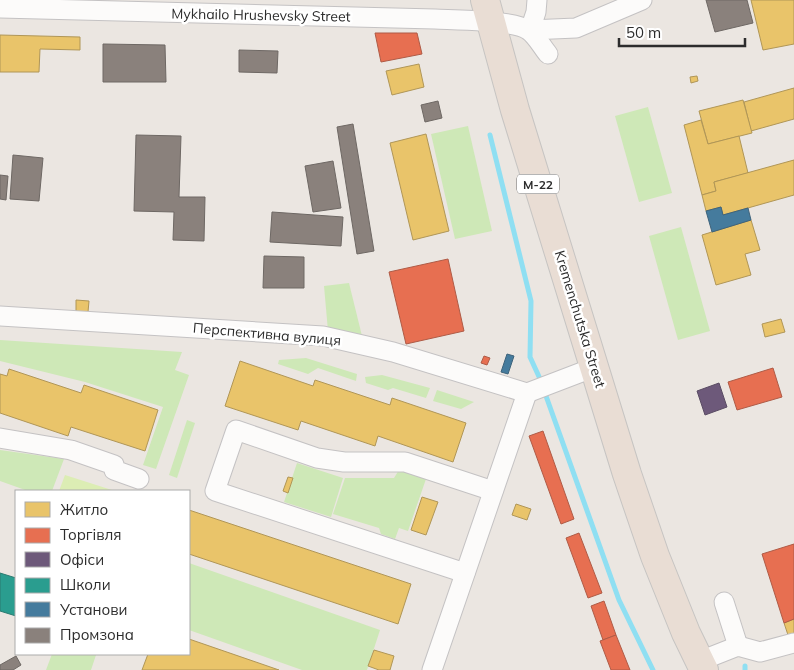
<svg xmlns="http://www.w3.org/2000/svg" width="794" height="670" viewBox="0 0 794 670" font-family="Mulish,sans-serif">
<style>
.green{fill:#cee8b7}
.pitch{fill:#dcedb4}
.homes{fill:#e9c46a;stroke:#b09657}
.shops{fill:#e76f51;stroke:#af5b46}
.offices{fill:#6d597a;stroke:#5a4c63}
.schools{fill:#2a9d8f;stroke:#2b7b71}
.public{fill:#457b9d;stroke:#3e637b}
.industry{fill:#8a817c;stroke:#6e6864}
.lines{fill:none;stroke-linecap:round;stroke-linejoin:round}
.stream{stroke:#8fdff2;stroke-width:5}
.minor-casing{stroke:#c4c2c3;stroke-width:21}
.highway-casing{stroke:#c6c4c2;stroke-width:30}
.minor{stroke:#fcfbfa;stroke-width:19}
.highway{stroke:#e9ddd4;stroke-width:28}
.labels{text-anchor:middle;dominant-baseline:central;stroke-width:5;stroke-linejoin:round;paint-order:stroke}
.shield{fill:#fff;stroke:#6b6b6b;stroke-width:1}
.shield-label{font-size:12px;font-weight:bold;fill:#2c2c2c}
.street-label{font-size:14px;fill:#2c2c2c;stroke:#fff}
</style>
<rect width="100%" height="100%" fill="#ebe6e1"/>
<!-- green -->
<g class="green">
<path d="M 648,107 L 672,193 L 639,202 L 615,116 Z"/>
<path d="M 468,126 L 492,231 L 455,239 L 431,134 Z"/>
<path d="M 681,227 L 710,331 L 678,340 L 649,236 Z"/>
<path d="M 349,283 L 362,336 L 328,331 L 324,286 Z"/>
<path d="M 0,340 L 182,352 L 175,370 L 189,375 L 156,469 L 143,465 L 163,407 L 85,382 L 0,361 Z"/>
<path d="M 306,358 L 357,374 L 356,381 L 318,368 L 308,374 L 278,364 L 279,360 Z"/>
<path d="M 382,375 L 430,388 L 426,398 L 393,388 L 388,390 L 366,383 L 365,377 Z"/>
<path d="M 437,390 L 474,402 L 461,409 L 433,401 Z"/>
<path d="M 187,420 L 195,423 L 177,478 L 169,475 Z"/>
<path d="M 0,450 L 64,459 L 52,491 L 28,491 L 0,481 Z"/>
<path d="M 297,463 L 343,478 L 331,517 L 284,502 Z"/>
<path d="M 399,470 L 426,479 L 408,531 L 399,528 L 395,539 L 381,534 L 379,528 L 333,514 L 345,478 L 394,478 Z"/>
<path d="M 189,563 L 380,630 L 367,670 L 302,670 L 189,630 Z"/>
<path d="M 52,654 L 95,654 L 96,655 L 91,670 L 46,670 Z"/>
</g>
<!-- pitch -->
<path class="pitch" d="M 65,475 L 115,491 L 59,491 Z"/>
<!-- homes -->
<g class="homes">
<path d="M 751,0 L 794,0 L 794,44 L 763,50 Z"/>
<path d="M 0,35 L 80,37 L 80,50 L 40,49 L 39,72 L 0,72 Z"/>
<path d="M 419,64 L 424,87 L 392,95 L 386,71 Z"/>
<path d="M 697,76 L 698,81 L 691,83 L 690,77 Z"/>
<path d="M 794,88 L 794,119 L 751,131 L 744,102 Z"/>
<path d="M 743,100 L 752,133 L 708,144 L 699,111 Z"/>
<path d="M 701,120 L 708,144 L 739,136 L 748,173 L 714,182 L 716,191 L 702,195 L 684,125 Z"/>
<path d="M 426,134 L 449,231 L 413,240 L 390,143 Z"/>
<path d="M 794,160 L 794,195 L 723,215 L 721,207 L 706,211 L 702,195 L 716,191 L 714,182 Z"/>
<path d="M 751,220 L 760,250 L 745,254 L 751,275 L 716,285 L 702,235 Z"/>
<path d="M 76,300 L 89,301 L 88,312 L 76,312 Z"/>
<path d="M 781,319 L 785,332 L 765,337 L 762,324 Z"/>
<path d="M 240,361 L 313,386 L 315,380 L 390,405 L 392,398 L 466,423 L 453,462 L 378,436 L 375,446 L 301,421 L 298,430 L 225,406 Z"/>
<path d="M 9,369 L 81,393 L 84,385 L 158,410 L 145,451 L 71,427 L 68,436 L 0,413 L 0,374 L 7,376 Z"/>
<path d="M 288,477 L 293,478 L 288,493 L 283,491 Z"/>
<path d="M 422,497 L 438,502 L 426,535 L 411,530 Z"/>
<path d="M 516,504 L 531,509 L 527,520 L 512,515 Z"/>
<path d="M 189,510 L 411,584 L 398,624 L 189,554 Z"/>
<path d="M 794,619 L 794,640 L 790,641 L 784,623 Z"/>
<path d="M 189,639 L 279,670 L 142,670 L 148,654 L 189,654 Z"/>
<path d="M 374,650 L 394,656 L 390,670 L 379,670 L 368,666 Z"/>
</g>
<!-- shops -->
<g class="shops">
<path d="M 375,33 L 417,33 L 422,54 L 381,62 Z"/>
<path d="M 448,259 L 464,331 L 406,344 L 389,272 Z"/>
<path d="M 484,356 L 490,358 L 487,365 L 481,363 Z"/>
<path d="M 773,368 L 782,397 L 737,410 L 728,382 Z"/>
<path d="M 543,431 L 574,519 L 561,524 L 529,436 Z"/>
<path d="M 579,533 L 602,593 L 588,598 L 566,538 Z"/>
<path d="M 794,544 L 794,619 L 784,623 L 762,554 Z"/>
<path d="M 604,601 L 616,635 L 603,640 L 591,606 Z"/>
<path d="M 616,635 L 630,670 L 611,670 L 600,641 Z"/>
</g>
<!-- offices -->
<path class="offices" d="M 719,383 L 727,407 L 705,415 L 697,391 Z"/>
<!-- schools -->
<path class="schools" d="M 0,573 L 16,578 L 16,616 L 0,611 Z"/>
<!-- public -->
<g class="public">
<path d="M 721,207 L 723,215 L 748,208 L 751,220 L 712,232 L 706,211 Z"/>
<path d="M 507,354 L 514,356 L 508,374 L 501,372 Z"/>
</g>
<!-- industry -->
<g class="industry">
<path d="M 706,0 L 747,0 L 753,23 L 715,32 Z"/>
<path d="M 103,44 L 165,45 L 166,82 L 103,82 Z"/>
<path d="M 239,50 L 278,51 L 277,73 L 239,72 Z"/>
<path d="M 438,101 L 442,118 L 425,122 L 421,105 Z"/>
<path d="M 353,124 L 374,251 L 357,254 L 337,127 Z"/>
<path d="M 136,135 L 181,136 L 179,197 L 205,197 L 204,241 L 173,240 L 174,212 L 134,211 Z"/>
<path d="M 13,155 L 43,158 L 39,201 L 10,199 Z"/>
<path d="M 333,161 L 341,208 L 313,212 L 305,166 Z"/>
<path d="M 0,175 L 8,176 L 6,200 L 0,199 Z"/>
<path d="M 272,212 L 343,217 L 341,246 L 270,242 Z"/>
<path d="M 264,256 L 304,257 L 304,288 L 263,288 Z"/>
<path d="M 16,656 L 21,665 L 13,670 L 0,670 L 0,665 Z"/>
</g>
<g class="lines">
<!-- stream -->
<g class="stream">
<path d="M 490,135 L 531,301 L 530,357 L 541,381"/>
<path d="M 546,396 L 619,600 L 653,670"/>
<path d="M 745,670 L 745,666"/>
</g>
<defs>
<g id="minor">
<path d="M 537,0 L 536,12 L 530,30 L 576,28 L 642,0"/>
<path d="M 0,8 L 435,19 C 455,20 513,20 528,30 C 536,35 542,47 548,54"/>
<path d="M 0,316 L 323,336 L 393,352 L 527,393 L 595,367"/>
<path d="M 0,438 L 71,450 L 114,465 L 114,470 L 139,479"/>
<path d="M 465,573 L 215,491 L 236,430 L 317,458 L 344,462 L 405,462 L 493,491"/>
<path d="M 724,602 L 738,646"/>
<path d="M 700,661 L 738,646 L 760,652 L 794,643"/>
<path d="M 432,670 L 527,393"/>
</g>
<path id="highway" d="M 485,0 L 515,110 L 627,474 L 655,556 L 686,633 L 704,670"/>
</defs>
<!-- minor casing -->
<use href="#minor" class="minor-casing"/>
<!-- highway casing -->
<use href="#highway" class="highway-casing"/>
<!-- minor -->
<use href="#minor" class="minor"/>
<!-- highway -->
<use href="#highway" class="highway"/>
</g>
<g class="labels">
<!-- shield labels -->
<rect class="shield" x="517" y="174.5" width="42" height="19" rx="4"/>
<g class="shield-label">
<text x="538" y="184">М-22</text>
</g>
<!-- street labels -->
<g class="street-label">
<text transform="translate(261 15) rotate(1)">Mykhailo Hrushevsky Street</text>
<text transform="translate(580 319) rotate(73)">Kremenchutska Street</text>
<text transform="translate(267 334) rotate(5)">Перспективна вулиця</text>
</g>
</g>
<!-- legend -->
<rect x="15" y="490" width="175" height="165" fill="#ffffff" stroke="#ababab"/>
<rect x="25" y="502" width="25" height="15" fill="#e9c46a" stroke="#ababab"/>
<text x="60" y="515" font-size="15" fill="#2c2c2c">Житло</text>
<rect x="25" y="528" width="25" height="15" fill="#e76f51" stroke="#ababab"/>
<text x="60" y="540" font-size="15" fill="#2c2c2c">Торгівля</text>
<rect x="25" y="552" width="25" height="15" fill="#6d597a" stroke="#ababab"/>
<text x="60" y="565" font-size="15" fill="#2c2c2c">Офіси</text>
<rect x="25" y="578" width="25" height="15" fill="#2a9d8f" stroke="#ababab"/>
<text x="60" y="590" font-size="15" fill="#2c2c2c">Школи</text>
<rect x="25" y="602" width="25" height="15" fill="#457b9d" stroke="#ababab"/>
<text x="60" y="615" font-size="15" fill="#2c2c2c">Установи</text>
<rect x="25" y="628" width="25" height="15" fill="#8a817c" stroke="#ababab"/>
<text x="60" y="640" font-size="15" fill="#2c2c2c">Промзона</text>
<!-- scale -->
<path d="M619 38v8h126v-8" fill="none" stroke="#2c2c2c" stroke-width="2.5"/>
<text x="626" y="38" font-size="15" fill="#2c2c2c" stroke="#ffffff" stroke-width="4" paint-order="stroke">50 m</text>
</svg>
